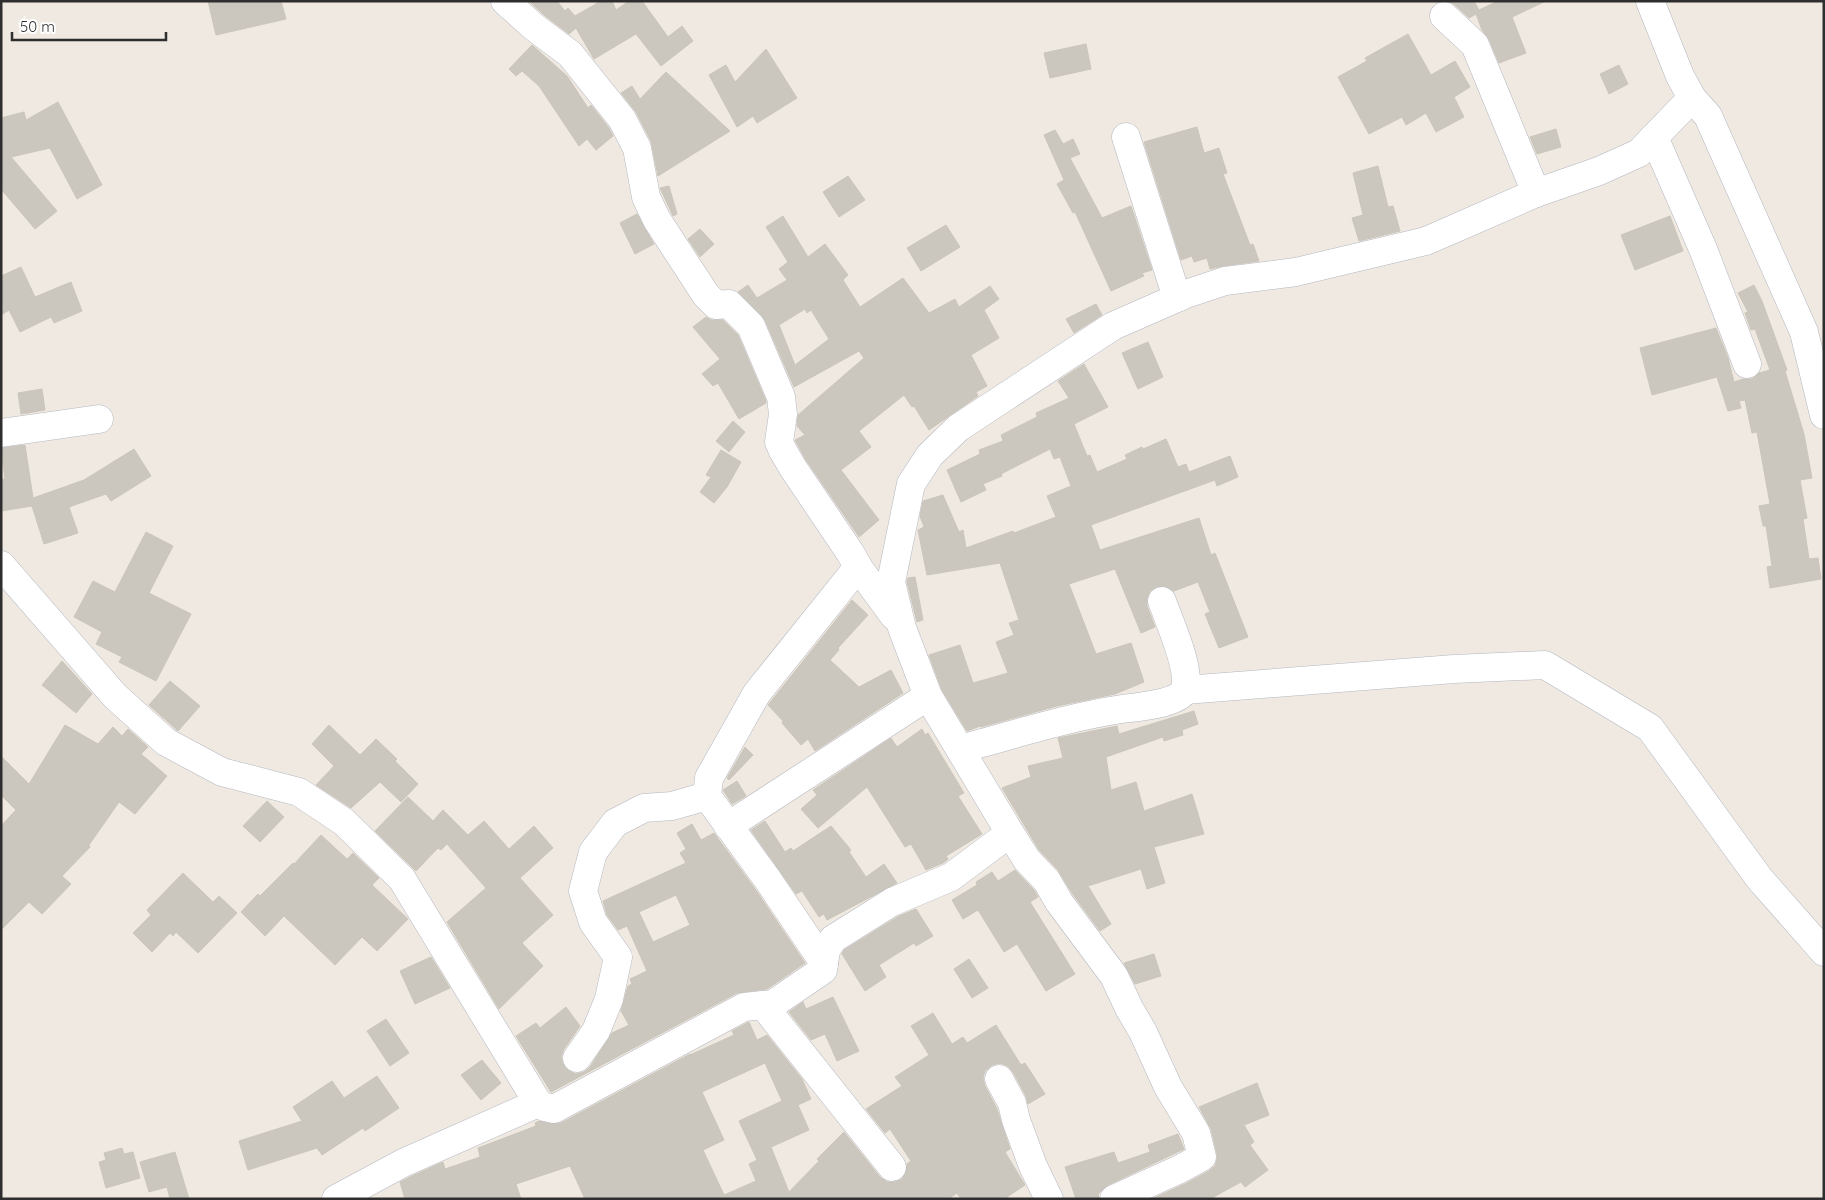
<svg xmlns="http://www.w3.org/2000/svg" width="1825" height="1200" viewBox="0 0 1825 1200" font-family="Quicksand,sans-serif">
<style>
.building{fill:#cbc7bf;stroke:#cbc5ba;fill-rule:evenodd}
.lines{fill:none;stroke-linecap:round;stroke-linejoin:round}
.minor-casing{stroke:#b4b7c1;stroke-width:29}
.minor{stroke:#fff;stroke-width:28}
</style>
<rect width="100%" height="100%" fill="#efe9e1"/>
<!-- building -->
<g class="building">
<path d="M 208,1 L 281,1 L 286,19 L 216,35 Z"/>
<path d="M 529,1 L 557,1 L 565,11 L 568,8 L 575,16 L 601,1 L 612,1 L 616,10 L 629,1 L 642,1 L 668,37 L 682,26 L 693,41 L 661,66 L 636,34 L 594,59 L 576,28 L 569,34 L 544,15 Z"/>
<path d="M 1449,1 L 1474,1 L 1479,10 L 1498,1 L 1546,1 L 1512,17 L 1526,53 L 1499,63 L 1489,39 L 1482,30 L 1476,14 L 1469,18 L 1455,5 Z"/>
<path d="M 1408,34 L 1431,75 L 1455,61 L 1470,87 L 1454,97 L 1464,117 L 1436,132 L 1426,113 L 1406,125 L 1402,117 L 1369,134 L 1338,77 L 1367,61 L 1365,58 Z"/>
<path d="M 1086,44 L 1091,69 L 1050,78 L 1044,53 Z"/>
<path d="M 532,45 L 567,76 L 588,108 L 591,105 L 609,128 L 613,136 L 596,150 L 587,139 L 579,146 L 539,86 L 522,71 L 516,76 L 509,69 Z"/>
<path d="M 766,49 L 797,98 L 757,123 L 753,116 L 737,127 L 709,75 L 726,65 L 735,82 Z"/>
<path d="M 1619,65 L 1628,84 L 1609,94 L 1600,74 Z"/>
<path d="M 666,72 L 730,131 L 658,176 L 651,141 L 636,112 L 621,93 L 632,86 L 640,99 Z"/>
<path d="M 58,102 L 102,185 L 77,199 L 50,148 L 11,157 L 57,211 L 35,229 L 1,189 L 1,118 L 24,112 L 26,120 Z"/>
<path d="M 1197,127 L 1204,153 L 1219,148 L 1227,173 L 1223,174 L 1250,245 L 1253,244 L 1259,261 L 1223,266 L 1210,269 L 1207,258 L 1194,262 L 1192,256 L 1181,260 L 1144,142 Z"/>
<path d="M 1556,129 L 1561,147 L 1537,154 L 1530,137 Z"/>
<path d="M 1055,130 L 1063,144 L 1073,139 L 1080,154 L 1070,158 L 1102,218 L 1131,206 L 1152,270 L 1142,273 L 1144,276 L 1111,291 L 1075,212 L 1073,213 L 1057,184 L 1064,180 L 1044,135 Z"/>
<path d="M 1378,166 L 1388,207 L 1393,206 L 1400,231 L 1359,241 L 1352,218 L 1363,215 L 1353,173 Z"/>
<path d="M 848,176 L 865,200 L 839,217 L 823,192 Z"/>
<path d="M 669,186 L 677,214 L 673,216 L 660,188 Z"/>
<path d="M 637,214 L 654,244 L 635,254 L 620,223 Z"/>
<path d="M 783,216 L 808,257 L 825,244 L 848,275 L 843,280 L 860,307 L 903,278 L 929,313 L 955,299 L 959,307 L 990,286 L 999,299 L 984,310 L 999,338 L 971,355 L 987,386 L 976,392 L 978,396 L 929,430 L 914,406 L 912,407 L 904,395 L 859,431 L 871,447 L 841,470 L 879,520 L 859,537 L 806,460 L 795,440 L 805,435 L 797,426 L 798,415 L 864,358 L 859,351 L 794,387 L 765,320 L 738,292 L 748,285 L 757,298 L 787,280 L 779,269 L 788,262 L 766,227 ZM 805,309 L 807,313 L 811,310 L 829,339 L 795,365 L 779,325 Z"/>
<path d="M 1670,216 L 1683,251 L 1635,270 L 1621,235 Z"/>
<path d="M 946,225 L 960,247 L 921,271 L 907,248 Z"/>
<path d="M 700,229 L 714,244 L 700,257 L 688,239 Z"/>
<path d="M 21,267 L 35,297 L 71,282 L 82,311 L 54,323 L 51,317 L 20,332 L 9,310 L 1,315 L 1,276 Z"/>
<path d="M 1754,285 L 1762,301 L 1787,370 L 1785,371 L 1804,434 L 1812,478 L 1800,480 L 1807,518 L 1803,519 L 1809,559 L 1818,558 L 1821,579 L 1770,588 L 1767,567 L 1772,566 L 1766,526 L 1763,526 L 1759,506 L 1770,504 L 1757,432 L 1752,433 L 1745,400 L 1739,401 L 1741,408 L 1728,411 L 1717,377 L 1652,395 L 1640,348 L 1716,328 L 1728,358 L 1734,382 L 1743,379 L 1752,379 L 1759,373 L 1770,370 L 1755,329 L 1751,330 L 1745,313 L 1748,312 L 1738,293 Z"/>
<path d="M 1096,304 L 1102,315 L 1074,333 L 1066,319 Z"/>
<path d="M 706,317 L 711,320 L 723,320 L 738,335 L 766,401 L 766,403 L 739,419 L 718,383 L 713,386 L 702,374 L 720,359 L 693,327 Z"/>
<path d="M 1148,342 L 1163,377 L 1138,389 L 1122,353 Z"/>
<path d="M 1084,364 L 1108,407 L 1074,424 L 1087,456 L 1090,455 L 1097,472 L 1127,459 L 1125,455 L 1142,447 L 1143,449 L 1166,439 L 1178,467 L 1186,464 L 1189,472 L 1230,456 L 1238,477 L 1217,486 L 1215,480 L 1091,525 L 1100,550 L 1199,518 L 1211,555 L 1215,553 L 1248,637 L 1219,648 L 1205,614 L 1210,612 L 1198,582 L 1174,591 L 1164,586 L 1156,587 L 1150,591 L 1147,598 L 1147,606 L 1155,627 L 1141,633 L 1115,569 L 1069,584 L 1096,654 L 1131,643 L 1144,682 L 1115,694 L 1057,706 L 981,727 L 980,726 L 967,731 L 942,690 L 929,655 L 960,645 L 973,683 L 1008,673 L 996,642 L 1014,635 L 1009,623 L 1019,620 L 1000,563 L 927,575 L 918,530 L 924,527 L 920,516 L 923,501 L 943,495 L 959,532 L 963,530 L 966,548 L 1013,531 L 1014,533 L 1056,517 L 1047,496 L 1071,486 L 1060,457 L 1054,459 L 1050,449 L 1001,474 L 1002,476 L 983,484 L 986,490 L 961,502 L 947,470 L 980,454 L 979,450 L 1003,441 L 1001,435 L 1037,417 L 1036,413 L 1069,398 L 1058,381 Z"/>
<path d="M 42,389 L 45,410 L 21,414 L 18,393 Z"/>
<path d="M 733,421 L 745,432 L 729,452 L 716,441 Z"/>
<path d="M 25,445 L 33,498 L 84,480 L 134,449 L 151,476 L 111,501 L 106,494 L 69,507 L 78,533 L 44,544 L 32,506 L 1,511 L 1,479 L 5,479 L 1,448 Z"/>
<path d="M 721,450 L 741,462 L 727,487 L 714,503 L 700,492 L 711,477 L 706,475 Z"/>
<path d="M 146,532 L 173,546 L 149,593 L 191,614 L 156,681 L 119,662 L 122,657 L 96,644 L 102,632 L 74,617 L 93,581 L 115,592 Z"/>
<path d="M 915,577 L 923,620 L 917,622 L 907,582 L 908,578 Z"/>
<path d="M 852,600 L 868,615 L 838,648 L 839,650 L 830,660 L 859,687 L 891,670 L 903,693 L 815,751 L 808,739 L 801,745 L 782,723 L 783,721 L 768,705 Z"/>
<path d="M 62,661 L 92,694 L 76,713 L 42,685 Z"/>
<path d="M 170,681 L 200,706 L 178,731 L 149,705 Z"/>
<path d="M 1194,711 L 1198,724 L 1182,730 L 1183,735 L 1164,741 L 1163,737 L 1106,757 L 1111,790 L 1136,782 L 1144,811 L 1192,794 L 1204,834 L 1154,847 L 1165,883 L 1147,889 L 1141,869 L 1088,886 L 1111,924 L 1100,931 L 1072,893 L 1058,870 L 1039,850 L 1002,788 L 1031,777 L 1028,766 L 1063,758 L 1058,738 L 1117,726 L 1119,734 Z"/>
<path d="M 65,725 L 98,744 L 113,727 L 122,736 L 128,729 L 148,747 L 141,754 L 167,776 L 135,814 L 119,802 L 89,845 L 90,847 L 62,876 L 71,884 L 42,914 L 29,902 L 1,930 L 1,826 L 16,810 L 1,795 L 1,756 L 29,784 Z"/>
<path d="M 329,725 L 360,755 L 376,739 L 397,759 L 395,761 L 418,784 L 401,802 L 380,782 L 351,808 L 316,785 L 334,766 L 312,744 Z"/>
<path d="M 922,729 L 925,735 L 928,733 L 964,793 L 958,796 L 982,834 L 946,856 L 948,859 L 943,863 L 926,870 L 911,844 L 905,847 L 867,787 L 818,828 L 801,809 L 817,795 L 813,790 L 891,738 L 897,747 Z"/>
<path d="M 745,747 L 753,755 L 729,780 L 727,778 Z"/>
<path d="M 737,781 L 746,796 L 732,804 L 723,790 Z"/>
<path d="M 408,797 L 433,821 L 443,810 L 468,835 L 484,821 L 509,849 L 534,826 L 553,848 L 520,878 L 553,915 L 522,943 L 543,966 L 499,1009 L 447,922 L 486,888 L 447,844 L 441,850 L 438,848 L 416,871 L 375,831 Z"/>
<path d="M 267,801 L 284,817 L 260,842 L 243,826 Z"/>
<path d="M 765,821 L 785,852 L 791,848 L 793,851 L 831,826 L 851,850 L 849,852 L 866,877 L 884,864 L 897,883 L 827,920 L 824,914 L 819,917 L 802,891 L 796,894 L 751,830 Z"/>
<path d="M 692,824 L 701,840 L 714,833 L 755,889 L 805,963 L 767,989 L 737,993 L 551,1092 L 516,1036 L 536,1023 L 540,1028 L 566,1007 L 580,1026 L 564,1049 L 561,1057 L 563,1064 L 568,1070 L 576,1074 L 584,1072 L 590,1067 L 612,1033 L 629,1025 L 621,1011 L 628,986 L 632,984 L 630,979 L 647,971 L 627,926 L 618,930 L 607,915 L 603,901 L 686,863 L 680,853 L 686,849 L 677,833 ZM 676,895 L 690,925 L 653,942 L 639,912 Z"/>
<path d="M 321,835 L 347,859 L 353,853 L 379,878 L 372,885 L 408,919 L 377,951 L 362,937 L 335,965 L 284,916 L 265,936 L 241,912 L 258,894 L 260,896 L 293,863 L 294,864 Z"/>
<path d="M 1015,870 L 1034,890 L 1038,897 L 1030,902 L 1075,974 L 1046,991 L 1017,944 L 1004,952 L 978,910 L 963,919 L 952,900 L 977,885 L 976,882 L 992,872 L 998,881 Z"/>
<path d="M 183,873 L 213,902 L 219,896 L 237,913 L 198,953 L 176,932 L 173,936 L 170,933 L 152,952 L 133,933 L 151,915 L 147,910 Z"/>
<path d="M 916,909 L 933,936 L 916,946 L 914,943 L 879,965 L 886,977 L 865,991 L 842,954 L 844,950 L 899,916 Z"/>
<path d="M 1154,954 L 1161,976 L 1135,984 L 1124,963 Z"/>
<path d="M 431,957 L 450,988 L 415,1004 L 400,971 Z"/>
<path d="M 969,959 L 988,988 L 972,998 L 954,969 Z"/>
<path d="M 833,997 L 859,1051 L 837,1061 L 825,1034 L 811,1040 L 789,1012 L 803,1002 L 806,1009 Z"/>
<path d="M 933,1013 L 952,1044 L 963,1037 L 967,1043 L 996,1025 L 1021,1065 L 1025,1063 L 1045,1094 L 1028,1104 L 1026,1096 L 1013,1072 L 1008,1066 L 1000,1063 L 992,1065 L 985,1071 L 983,1078 L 985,1086 L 997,1109 L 1010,1149 L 1005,1152 L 1025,1185 L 1004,1199 L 961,1199 L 957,1193 L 948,1199 L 585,1199 L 570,1166 L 516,1184 L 521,1199 L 405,1199 L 400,1182 L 410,1177 L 443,1162 L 445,1169 L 480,1157 L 478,1148 L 536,1126 L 535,1123 L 539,1121 L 551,1124 L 561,1123 L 690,1054 L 690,1055 L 734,1035 L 732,1031 L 749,1022 L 757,1040 L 767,1035 L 802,1079 L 811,1099 L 798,1105 L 809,1130 L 771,1147 L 789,1192 L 819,1161 L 817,1159 L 844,1132 L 880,1177 L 887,1182 L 895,1182 L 902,1179 L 906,1173 L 907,1164 L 911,1161 L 890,1129 L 885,1133 L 866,1109 L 902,1086 L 895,1077 L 929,1055 L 911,1026 ZM 765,1063 L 782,1101 L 739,1121 L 757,1160 L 749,1164 L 756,1181 L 724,1195 L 703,1150 L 724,1140 L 702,1092 Z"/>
<path d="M 386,1019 L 409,1053 L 390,1066 L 367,1031 Z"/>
<path d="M 482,1060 L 501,1083 L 481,1100 L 461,1075 Z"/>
<path d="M 377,1076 L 399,1108 L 365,1131 L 363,1128 L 322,1155 L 317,1148 L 248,1170 L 239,1141 L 302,1121 L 293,1107 L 332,1081 L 344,1098 Z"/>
<path d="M 1257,1083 L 1269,1115 L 1244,1125 L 1254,1142 L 1250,1145 L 1268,1170 L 1245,1187 L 1241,1182 L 1210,1199 L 1152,1199 L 1187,1183 L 1209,1171 L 1215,1166 L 1217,1160 L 1217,1154 L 1211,1129 L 1199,1107 Z"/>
<path d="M 1178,1134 L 1184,1149 L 1108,1185 L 1098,1194 L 1099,1199 L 1076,1199 L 1065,1167 L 1114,1152 L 1118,1163 L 1150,1152 L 1148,1145 Z"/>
<path d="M 122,1148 L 124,1154 L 133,1152 L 140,1178 L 106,1188 L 99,1162 L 106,1160 L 104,1153 Z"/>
<path d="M 175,1152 L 189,1199 L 170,1199 L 167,1187 L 149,1192 L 140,1162 Z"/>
</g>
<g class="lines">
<defs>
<g id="minor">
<path d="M 505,1 L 534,27 L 570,54 L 622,119 L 637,148 L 646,197 L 657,220 L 706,295 L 716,305 L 729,304 L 751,326 L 781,397 L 783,414 L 779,442 L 783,451 L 793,468 L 851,554 L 858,567 L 894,616"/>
<path d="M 1444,16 L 1475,45 L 1536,193"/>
<path d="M 1692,98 L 1708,116 L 1804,332 L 1824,415"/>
<path d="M 1126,137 L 1177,298"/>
<path d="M 1654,137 L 1703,249 L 1747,364"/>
<path d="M 1,433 L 99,419"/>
<path d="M 1,565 L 115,696 L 166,742 L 222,772 L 299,792 L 344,822 L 402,879 L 538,1103 L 545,1107 L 554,1109 L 744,1007 L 773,1004 L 823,970 L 824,963 L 768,880 L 707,796 L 709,778 L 757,693 L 858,567"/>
<path d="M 1185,690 L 1454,669 L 1545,665 L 1650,728 L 1759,878 L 1824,952"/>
<path d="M 960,749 C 1013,735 1068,717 1122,709 C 1136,707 1181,704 1185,689 C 1191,669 1169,621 1162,601"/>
<path d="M 728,826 L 928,696"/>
<path d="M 1010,833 L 1027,860 L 1047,881 L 1059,902 L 1114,976 L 1129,1008 L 1143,1032 L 1168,1087 L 1196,1133 L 1202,1157 L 1180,1169 L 1114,1199"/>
<path d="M 824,963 L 826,950 L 833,939 L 892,902 L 951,877 L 1010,833 L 928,696 L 902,628 L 891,582 L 911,484 L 930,455 L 958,428 L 1113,326 L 1186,294 L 1225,281 L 1296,272 L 1426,241 L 1536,193 L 1599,171 L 1639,153 L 1692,98 L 1680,76 L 1650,1"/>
<path d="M 763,1005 L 892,1167"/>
<path d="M 577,1058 L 596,1031 L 609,999 L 618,957 L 593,922 L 583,891 L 593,852 L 615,823 L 644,808 L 672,806 L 707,796"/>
<path d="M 999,1079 L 1012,1103 L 1016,1120 L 1033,1166 L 1049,1199"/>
<path d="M 336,1199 L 403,1163 L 538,1103"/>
</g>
</defs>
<!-- minor casing -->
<use href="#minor" class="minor-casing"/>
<!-- minor -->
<use href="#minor" class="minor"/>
</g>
<!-- border -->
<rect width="1825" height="1200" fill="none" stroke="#2e2e2e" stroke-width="5"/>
<!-- scale -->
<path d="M12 32v8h154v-8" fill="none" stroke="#2e2e2e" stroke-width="2.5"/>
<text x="20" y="32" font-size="15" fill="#2e2e2e" stroke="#ffffff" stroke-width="4" paint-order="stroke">50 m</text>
</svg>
